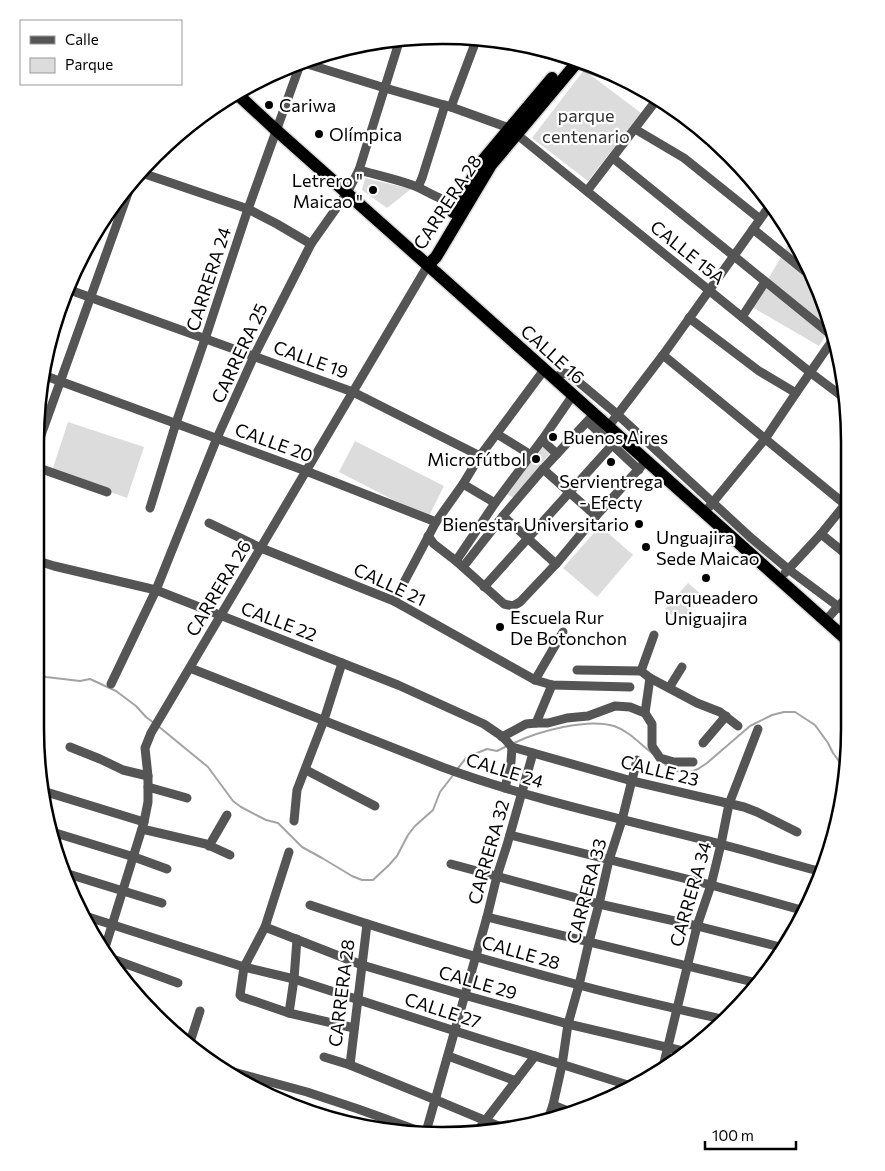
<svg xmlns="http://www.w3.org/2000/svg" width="885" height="1171" viewBox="0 0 885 1171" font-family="Commissioner,sans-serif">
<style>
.green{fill:#dcdcdc}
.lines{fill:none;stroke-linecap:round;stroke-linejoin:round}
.stream{stroke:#a3a3a3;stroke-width:2}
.highway-casing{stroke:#dbdbdb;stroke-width:15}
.minor{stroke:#555;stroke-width:9}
.highway{stroke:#000;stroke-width:12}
.poi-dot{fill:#000;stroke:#fff;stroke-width:2}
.labels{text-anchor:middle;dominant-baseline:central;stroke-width:4.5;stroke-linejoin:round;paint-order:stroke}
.poi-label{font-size:18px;fill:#000;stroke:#fff;text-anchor:start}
.park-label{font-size:18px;fill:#333;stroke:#fff}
.street-label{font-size:18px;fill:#000;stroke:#fff}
.rim{fill:none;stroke:#000;stroke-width:2.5}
</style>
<rect width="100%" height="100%" fill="#fff"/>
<!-- green -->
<g class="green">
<path d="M 584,70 L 641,113 L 588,181 L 532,138 Z"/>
<path d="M 365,178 L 411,189 L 387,208 L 362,190 Z"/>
<path d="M 792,238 L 828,311 L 832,325 L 819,346 L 752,307 Z"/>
<path d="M 68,422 L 144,447 L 127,498 L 52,471 Z"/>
<path d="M 355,441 L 444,486 L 428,518 L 339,472 Z"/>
<path d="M 538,443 L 550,453 L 533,474 L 516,499 L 506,494 Z"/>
<path d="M 600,526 L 633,555 L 597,597 L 563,568 Z"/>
<path d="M 688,583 L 703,596 L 680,622 L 665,609 Z"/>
</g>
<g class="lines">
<!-- stream -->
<g class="stream">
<path d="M 35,674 L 46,677 L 80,681 L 90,679 L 116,691 L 136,706 L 146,717 L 154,723"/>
<path d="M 158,726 L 208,767 L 233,801 L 241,807 L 266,820 L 278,823 L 302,847 L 322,858 L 352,876 L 362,880 L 373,880 L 389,865 L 397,856 L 408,835 L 415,826 L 433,810 L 440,792 L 454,774"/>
<path d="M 514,743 C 539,731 587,718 614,726 C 629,731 640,744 652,753"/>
<path d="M 663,762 L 667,766 L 676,771 L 688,773 L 698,769 L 707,763 L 750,726 L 772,715 L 784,712 L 795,712 L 815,725 L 828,743 L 833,753 L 847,772"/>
<path d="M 458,768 L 467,757 L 487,749 L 497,751 L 507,746"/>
</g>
<defs>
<g id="highway">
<path d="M 236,93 L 276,130 L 431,268 L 847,640"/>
<path d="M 453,212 L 483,160 L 552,78"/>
<path d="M 428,265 L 436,257 L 491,165 L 579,60"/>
</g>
</defs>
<!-- highway casing -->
<use href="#highway" class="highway-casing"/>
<!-- minor -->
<g class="minor">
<path d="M 504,41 L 568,61 L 639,88"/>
<path d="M 301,62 L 385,88 L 451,107 L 509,128 L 811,373 L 847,400"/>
<path d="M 451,107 L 477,38"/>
<path d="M 635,129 L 684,158 L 760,219"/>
<path d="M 613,158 L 835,338"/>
<path d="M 359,170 C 377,175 395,179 412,185 C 427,190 442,203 459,202"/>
<path d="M 142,173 L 248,209 L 277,224 L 311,244"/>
<path d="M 418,187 L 422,178 L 445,105"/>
<path d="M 587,191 L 658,98"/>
<path d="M 753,229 L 811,276"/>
<path d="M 67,289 L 353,392 L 480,456"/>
<path d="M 742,317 L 765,282"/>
<path d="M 689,318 L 759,371 L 796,393"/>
<path d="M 663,355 L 847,506"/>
<path d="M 43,375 L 306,471 L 436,522"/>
<path d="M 553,378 L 564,373 L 569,374 L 618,415 L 750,537 L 788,569 L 847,613"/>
<path d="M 588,422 L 639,470"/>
<path d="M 608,427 L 663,355 L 771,204"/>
<path d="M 497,434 L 531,455"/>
<path d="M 542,440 L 557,454"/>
<path d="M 36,449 L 132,182"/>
<path d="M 36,467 L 107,492"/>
<path d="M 543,469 L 596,516"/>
<path d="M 463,484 L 495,503"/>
<path d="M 709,507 L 765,439 L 796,393 L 834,338"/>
<path d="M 150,508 L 176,423 L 205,339 L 248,209 L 301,62"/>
<path d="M 503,516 L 556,564"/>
<path d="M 209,523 L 261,548 L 394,601 L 535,680 L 552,685 L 630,687"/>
<path d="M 821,534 L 847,555"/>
<path d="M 428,536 L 434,544 L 456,561 L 504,604 L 513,606 L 520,602 L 556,564 L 596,516 L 646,461"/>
<path d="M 35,560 L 54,566 L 156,590 L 342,663 L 398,685 L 484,724 L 503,737 L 512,747"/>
<path d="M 456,561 L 495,503 L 542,440 L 573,395"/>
<path d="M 463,567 L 503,516 L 543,469 L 594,414"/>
<path d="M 785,573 L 821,534 L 847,502"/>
<path d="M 484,587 L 613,444 L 620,438"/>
<path d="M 394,601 L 436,522 L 463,484 L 480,456 L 544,370"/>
<path d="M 825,621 L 847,597"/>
<path d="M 190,668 L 442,767 C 532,800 627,820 720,844 C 752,852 783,862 815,870 L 819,876 L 817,884"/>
<path d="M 577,670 L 641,671 L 650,678 L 697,703 L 720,712 L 738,726"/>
<path d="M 641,671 L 654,635"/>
<path d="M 535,680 L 563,632"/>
<path d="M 111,684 L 156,590 L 217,438 L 254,356 L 311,244 L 347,193 L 359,170 L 400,39"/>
<path d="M 669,688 L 682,667"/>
<path d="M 645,713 L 650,678"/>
<path d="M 536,723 L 548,723 L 567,718 L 588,716 L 615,706 L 630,707 L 645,713 L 652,724 L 652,746 L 660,758 L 674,762 L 693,762"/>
<path d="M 502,737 L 526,724 L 536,723 L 552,685"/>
<path d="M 703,743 L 726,716"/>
<path d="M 70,747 L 100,759 L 123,770 L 148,776"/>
<path d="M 512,747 L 632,781 L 744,807 L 757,812 L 797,832"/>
<path d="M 306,770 L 375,806"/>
<path d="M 148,787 L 187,798"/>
<path d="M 505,788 L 511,762 L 512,747"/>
<path d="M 43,791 L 144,822"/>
<path d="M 294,821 L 297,790 L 324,720 L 342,663"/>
<path d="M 142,829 L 206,844 L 230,855"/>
<path d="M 49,831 L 134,857 L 167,869"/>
<path d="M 510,835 L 711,885 L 805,911"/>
<path d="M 209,846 L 227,815"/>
<path d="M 289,852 L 265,927 L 244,967 L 240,995 L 242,997 L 289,1013 L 354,1028"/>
<path d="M 451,864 L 599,904 L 697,926 L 784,948"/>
<path d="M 65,873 L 162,903"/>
<path d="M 310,905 C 398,935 488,961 579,985 C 627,998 677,1009 726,1020"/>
<path d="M 82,915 L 244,967 L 294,979 L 455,1031 L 631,1086"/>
<path d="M 487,917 L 757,983"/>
<path d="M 265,927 L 362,965 L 464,995 L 568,1024 L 687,1052"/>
<path d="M 104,951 L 144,822 L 148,802 L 148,776 L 145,748 L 151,733 L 428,265"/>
<path d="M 110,958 L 178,983"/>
<path d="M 289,1013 L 294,979 L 297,939"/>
<path d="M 190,1042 L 200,1011"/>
<path d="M 448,1056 L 516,1081"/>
<path d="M 324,1057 L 350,1065 L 436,1100 L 503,1128"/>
<path d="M 350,1065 L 367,924"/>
<path d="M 230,1071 L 307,1092 L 358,1109 L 422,1132"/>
<path d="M 662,1071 L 697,926 L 711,885 L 721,844 L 729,804 L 758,729"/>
<path d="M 553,1105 L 575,1114"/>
<path d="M 548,1119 L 553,1105 L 562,1065 L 568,1024 L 579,985 L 589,942 L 599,904 L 609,860 L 622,820 L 637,760"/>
<path d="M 426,1132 L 487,917 L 497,876 L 507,845 L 533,753"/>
<path d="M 475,1134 L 535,1056"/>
</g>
<!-- highway -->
<use href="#highway" class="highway"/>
</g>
<!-- markers -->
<g class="poi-dot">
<circle cx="269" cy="105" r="5"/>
<circle cx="319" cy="134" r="5"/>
<circle cx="373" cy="190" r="5"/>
<circle cx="553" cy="437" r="5"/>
<circle cx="536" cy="459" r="5"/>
<circle cx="611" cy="462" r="5"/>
<circle cx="639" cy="524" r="5"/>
<circle cx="646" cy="547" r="5"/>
<circle cx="706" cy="578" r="5"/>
<circle cx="500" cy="627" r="5"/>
</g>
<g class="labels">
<!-- poi labels -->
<g class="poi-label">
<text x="279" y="105">Cariwa</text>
<text x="329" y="134">Olímpica</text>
<text x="363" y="180" text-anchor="end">Letrero "<tspan x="363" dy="21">Maicao "</tspan></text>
<text x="563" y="437">Buenos Aires</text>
<text x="526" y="459" text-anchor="end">Microfútbol</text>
<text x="611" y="481" text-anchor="middle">Servientrega<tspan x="611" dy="21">- Efecty</tspan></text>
<text x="629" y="524" text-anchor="end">Bienestar Universitario</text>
<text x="656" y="537">Unguajira<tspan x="656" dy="21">Sede Maicao</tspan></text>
<text x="706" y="597" text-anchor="middle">Parqueadero<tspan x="706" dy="21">Uniguajira</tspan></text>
<text x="510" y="617">Escuela Rur<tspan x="510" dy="21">De Botonchon</tspan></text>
</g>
<!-- park labels -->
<g class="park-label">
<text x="586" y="115">parque<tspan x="586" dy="21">centenario</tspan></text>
</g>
<!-- street labels -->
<g class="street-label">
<text transform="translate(447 202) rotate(-57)">CARRERA 28</text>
<text transform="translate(688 252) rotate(39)">CALLE 15A</text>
<text transform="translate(208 279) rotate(-72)">CARRERA 24</text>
<text transform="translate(239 353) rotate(-65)">CARRERA 25</text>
<text transform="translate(553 354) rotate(42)">CALLE 16</text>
<text transform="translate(311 359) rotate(20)">CALLE 19</text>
<text transform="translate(274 442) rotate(20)">CALLE 20</text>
<text transform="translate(390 584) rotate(25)">CALLE 21</text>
<text transform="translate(218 588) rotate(-59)">CARRERA 26</text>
<text transform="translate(279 621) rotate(21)">CALLE 22</text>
<text transform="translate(505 770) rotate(17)">CALLE 24</text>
<text transform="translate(660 770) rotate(14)">CALLE 23</text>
<text transform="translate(488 852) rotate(-74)">CARRERA 32</text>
<text transform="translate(586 891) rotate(-75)">CARRERA 33</text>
<text transform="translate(690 894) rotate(-74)">CARRERA 34</text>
<text transform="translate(521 952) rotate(16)">CALLE 28</text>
<text transform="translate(478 982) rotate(16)">CALLE 29</text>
<text transform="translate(341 993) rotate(-83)">CARRERA 28</text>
<text transform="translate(443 1010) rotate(18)">CALLE 27</text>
</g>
</g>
<!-- crop -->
<path d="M0 0H885V1171H0ZM442 44H443A398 398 0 0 1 841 442V729A398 398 0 0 1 443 1127H442A398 398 0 0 1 44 729V442A398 398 0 0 1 442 44Z" fill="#fff" fill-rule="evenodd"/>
<path class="rim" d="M442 44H443A398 398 0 0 1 841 442V729A398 398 0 0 1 443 1127H442A398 398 0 0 1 44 729V442A398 398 0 0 1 442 44Z"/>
<!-- legend -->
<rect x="20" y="20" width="162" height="65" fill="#ffffff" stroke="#999999"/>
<rect x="30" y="36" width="25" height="8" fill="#555555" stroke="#999999"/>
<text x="65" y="45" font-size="15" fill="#000000">Calle</text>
<rect x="30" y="58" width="25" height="15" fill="#dcdcdc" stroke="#999999"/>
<text x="65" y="70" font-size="15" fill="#000000">Parque</text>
<!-- scale -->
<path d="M705 1141v8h91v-8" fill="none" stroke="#000000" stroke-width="2.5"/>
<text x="712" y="1141" font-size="15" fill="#000000" stroke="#ffffff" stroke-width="4" paint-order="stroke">100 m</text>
</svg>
